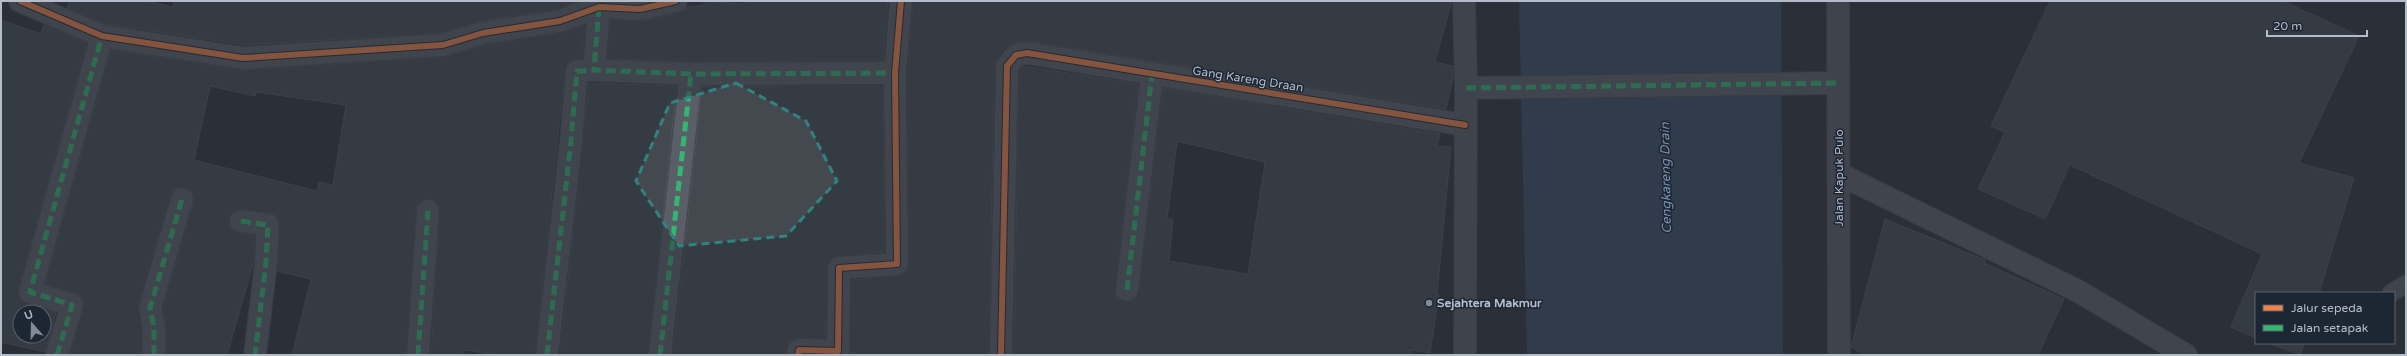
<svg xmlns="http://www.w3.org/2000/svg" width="2407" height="356" viewBox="0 0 2407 356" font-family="'Varela Round',sans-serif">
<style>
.water{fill:#384963}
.building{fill:#444950;stroke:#52575f;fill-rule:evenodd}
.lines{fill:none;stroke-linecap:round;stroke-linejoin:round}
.service-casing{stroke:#484c53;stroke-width:19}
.minor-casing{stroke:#484c53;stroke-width:24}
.secondary-casing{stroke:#484c53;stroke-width:24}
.service{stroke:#5a5e66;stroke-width:17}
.minor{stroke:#5a5e66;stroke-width:22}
.secondary{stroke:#595d64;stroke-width:22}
.quiet{stroke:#33b770;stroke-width:5;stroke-dasharray:10 5;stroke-linecap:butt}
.cycleway-casing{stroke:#1d2633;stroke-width:8}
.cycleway{stroke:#f48246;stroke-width:6}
.marked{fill:none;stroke:#308480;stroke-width:3;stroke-dasharray:8 5;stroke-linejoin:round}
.poi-dot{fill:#848b96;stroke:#1d2633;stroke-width:1.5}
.labels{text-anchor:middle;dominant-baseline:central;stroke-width:3;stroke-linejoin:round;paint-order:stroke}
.street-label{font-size:12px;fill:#b4bcc9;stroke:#1d2633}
.poi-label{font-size:12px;font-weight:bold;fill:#b4bcc9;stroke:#1d2633;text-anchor:start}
.water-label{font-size:13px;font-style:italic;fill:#7c92b1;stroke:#1d2633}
</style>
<rect width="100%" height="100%" fill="#2a3038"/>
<!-- water -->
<path class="water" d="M 1519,1 L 1781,1 L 1783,355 L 1527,355 Z"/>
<!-- building -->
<g class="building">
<path d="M 69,1 L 145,1 L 173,7 L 174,1 L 579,1 L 557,9 L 481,21 L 441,33 L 244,45 L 105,24 L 67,8 Z"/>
<path d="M 704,1 L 744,4 L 744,1 L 888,1 L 883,61 L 691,62 L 607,58 L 610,20 L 643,21 L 679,13 L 687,7 L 704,5 Z"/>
<path d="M 913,1 L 1452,1 L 1435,62 L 1453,66 L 1453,78 L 1446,109 L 1029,41 L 1013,43 L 1006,47 L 997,58 L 994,66 L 989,355 L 849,355 L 851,280 L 898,276 L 904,274 L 909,264 L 908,73 Z"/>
<path d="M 2050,1 L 2283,1 L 2359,36 L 2299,163 L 2354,178 L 2319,293 L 2256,293 L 2256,338 L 2231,327 L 2262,254 L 2070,165 L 2045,219 L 1978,189 L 2005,132 L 1991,126 Z"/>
<path d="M 1,20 L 41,34 L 44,25 L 87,43 L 18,289 L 21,301 L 56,313 L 45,352 L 1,342 ZM 20,312 L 44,312 L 44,336 L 20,336 Z"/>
<path d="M 585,25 L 582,58 L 570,60 L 565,70 L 535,355 L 498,355 L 464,350 L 463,355 L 431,355 L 440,212 L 435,201 L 428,199 L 418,204 L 416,210 L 406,355 L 292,355 L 311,279 L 277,271 L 280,226 L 276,215 L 243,209 L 231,213 L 229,225 L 239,233 L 255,236 L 254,261 L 227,355 L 166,355 L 166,327 L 163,308 L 194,202 L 191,191 L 179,187 L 174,190 L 170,195 L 138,304 L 142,328 L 142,355 L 70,355 L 84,302 L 76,293 L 45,284 L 111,50 L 244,70 L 444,57 L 486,45 L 562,33 ZM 210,86 L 255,96 L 256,92 L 346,105 L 333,185 L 319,182 L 317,191 L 194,160 Z"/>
<path d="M 1023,66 L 1138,84 L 1115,289 L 1116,295 L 1125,302 L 1132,301 L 1139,291 L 1163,88 L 1440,134 L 1437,146 L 1451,147 L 1437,295 L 1439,295 L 1430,353 L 1412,350 L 1411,355 L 1014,355 L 1019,71 ZM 1177,141 L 1265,162 L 1248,274 L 1169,261 L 1173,219 L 1167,219 Z"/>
<path d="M 589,83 L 677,86 L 648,355 L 560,355 Z"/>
<path d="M 702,86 L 883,86 L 884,252 L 832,258 L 826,268 L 826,338 L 794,339 L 789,343 L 786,355 L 673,355 Z"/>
<path d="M 1885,219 L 1985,260 L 1984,263 L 2064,299 L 2038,355 L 1866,355 L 1851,347 Z"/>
<path d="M 2268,343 L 2304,343 L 2301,355 Z"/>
</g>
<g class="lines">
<defs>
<path id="service" d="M 2391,293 L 2406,284"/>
<g id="minor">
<path d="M 20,1 L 102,36 L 243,58 L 443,45 L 483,33 L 560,21 L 599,7 L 640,9 L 676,1"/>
<path d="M 599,7 L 594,70 L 691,74 L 895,73"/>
<path d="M 1466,88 L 1838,83"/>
<path d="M 1839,174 L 2078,291 L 2186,355"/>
<path d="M 241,221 L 268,225 L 266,262 L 255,355"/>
<path d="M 1127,290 L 1152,74"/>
<path d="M 57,355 L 72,305 L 30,292 L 102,36"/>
<path d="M 154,355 L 154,327 L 150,308 L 182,199"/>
<path d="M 418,355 L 428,211"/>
<path d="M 547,355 L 571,141 L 577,71 L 594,70"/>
<path d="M 660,355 L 691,74"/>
<path d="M 798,355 L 799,350 L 838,351 L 839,268 L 897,264 L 895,73 L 901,1"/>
<path d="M 1001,355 L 1007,66 L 1016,55 L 1027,53 L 1465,125"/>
</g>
<g id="secondary">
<path d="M 1464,1 L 1466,88 L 1465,355"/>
<path d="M 1838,1 L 1839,355"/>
</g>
</defs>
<!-- service casing -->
<use href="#service" class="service-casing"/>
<!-- minor casing -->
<use href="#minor" class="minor-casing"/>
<!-- secondary casing -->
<use href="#secondary" class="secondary-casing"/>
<!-- service -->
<use href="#service" class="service"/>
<!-- minor -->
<use href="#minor" class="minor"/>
<!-- secondary -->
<use href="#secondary" class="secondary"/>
<!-- quiet -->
<g class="quiet">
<path d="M 599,7 L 594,70 L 691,74 L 895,73"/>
<path d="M 1466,88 L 1838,83"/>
<path d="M 241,221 L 268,225 L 266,262 L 255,355"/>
<path d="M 1127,290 L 1152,74"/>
<path d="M 57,355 L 72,305 L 30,292 L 102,36"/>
<path d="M 154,355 L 154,327 L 150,308 L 182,199"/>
<path d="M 418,355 L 428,211"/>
<path d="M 547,355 L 571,141 L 577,71 L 594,70"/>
<path d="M 660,355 L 691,74"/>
</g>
<defs>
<g id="cycleway">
<path d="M 20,1 L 102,36 L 243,58 L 443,45 L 483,33 L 560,21 L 599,7 L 640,9 L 676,1"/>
<path d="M 798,355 L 799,350 L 838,351 L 839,268 L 897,264 L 895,73 L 901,1"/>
<path d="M 1001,355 L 1007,66 L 1016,55 L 1027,53 L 1465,125"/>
</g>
</defs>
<!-- cycleway casing -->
<use href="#cycleway" class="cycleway-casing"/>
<!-- cycleway -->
<use href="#cycleway" class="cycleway"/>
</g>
<!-- marked area -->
<path d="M0 0H2407V356H0ZM 736,83 L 806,121 L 837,181 L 786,236 L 679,246 L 636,181 L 670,103 Z" fill="#2a3038" fill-opacity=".55" fill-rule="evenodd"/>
<path class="marked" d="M 736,83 L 806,121 L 837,181 L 786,236 L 679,246 L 636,181 L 670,103 Z"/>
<!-- markers -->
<circle class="poi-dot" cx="1429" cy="303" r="4"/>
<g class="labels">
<!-- street labels -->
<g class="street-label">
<text transform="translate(1248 79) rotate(9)">Gang Kareng Draan</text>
<text transform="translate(1839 178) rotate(-90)">Jalan Kapuk Pulo</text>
</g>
<!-- poi labels -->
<g class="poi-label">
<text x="1437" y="303">Sejahtera Makmur</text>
</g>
<!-- water labels -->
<g class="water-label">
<text transform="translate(1666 178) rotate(-91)">Cengkareng Drain</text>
</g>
</g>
<!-- border -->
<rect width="2407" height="356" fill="none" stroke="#b4bcc9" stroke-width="4"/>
<!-- legend -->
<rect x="2255" y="292" width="140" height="52" fill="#1d2633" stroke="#59626f"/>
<rect x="2263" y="305" width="20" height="6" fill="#f48246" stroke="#59626f"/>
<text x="2291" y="312" font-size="12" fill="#b4bcc9">Jalur sepeda</text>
<rect x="2263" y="325" width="20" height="6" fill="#33b770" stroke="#59626f"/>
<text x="2291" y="332" font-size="12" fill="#b4bcc9">Jalan setapak</text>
<!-- north arrow -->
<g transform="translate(32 324) rotate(340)"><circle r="19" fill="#1d2633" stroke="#59626f"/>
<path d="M0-3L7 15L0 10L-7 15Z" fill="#848b96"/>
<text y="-6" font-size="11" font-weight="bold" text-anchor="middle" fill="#b4bcc9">U</text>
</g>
<!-- scale -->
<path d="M2267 30v6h100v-6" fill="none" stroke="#b4bcc9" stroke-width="2"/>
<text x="2273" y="30" font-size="12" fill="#b4bcc9" stroke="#1d2633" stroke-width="3" paint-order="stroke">20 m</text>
</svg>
